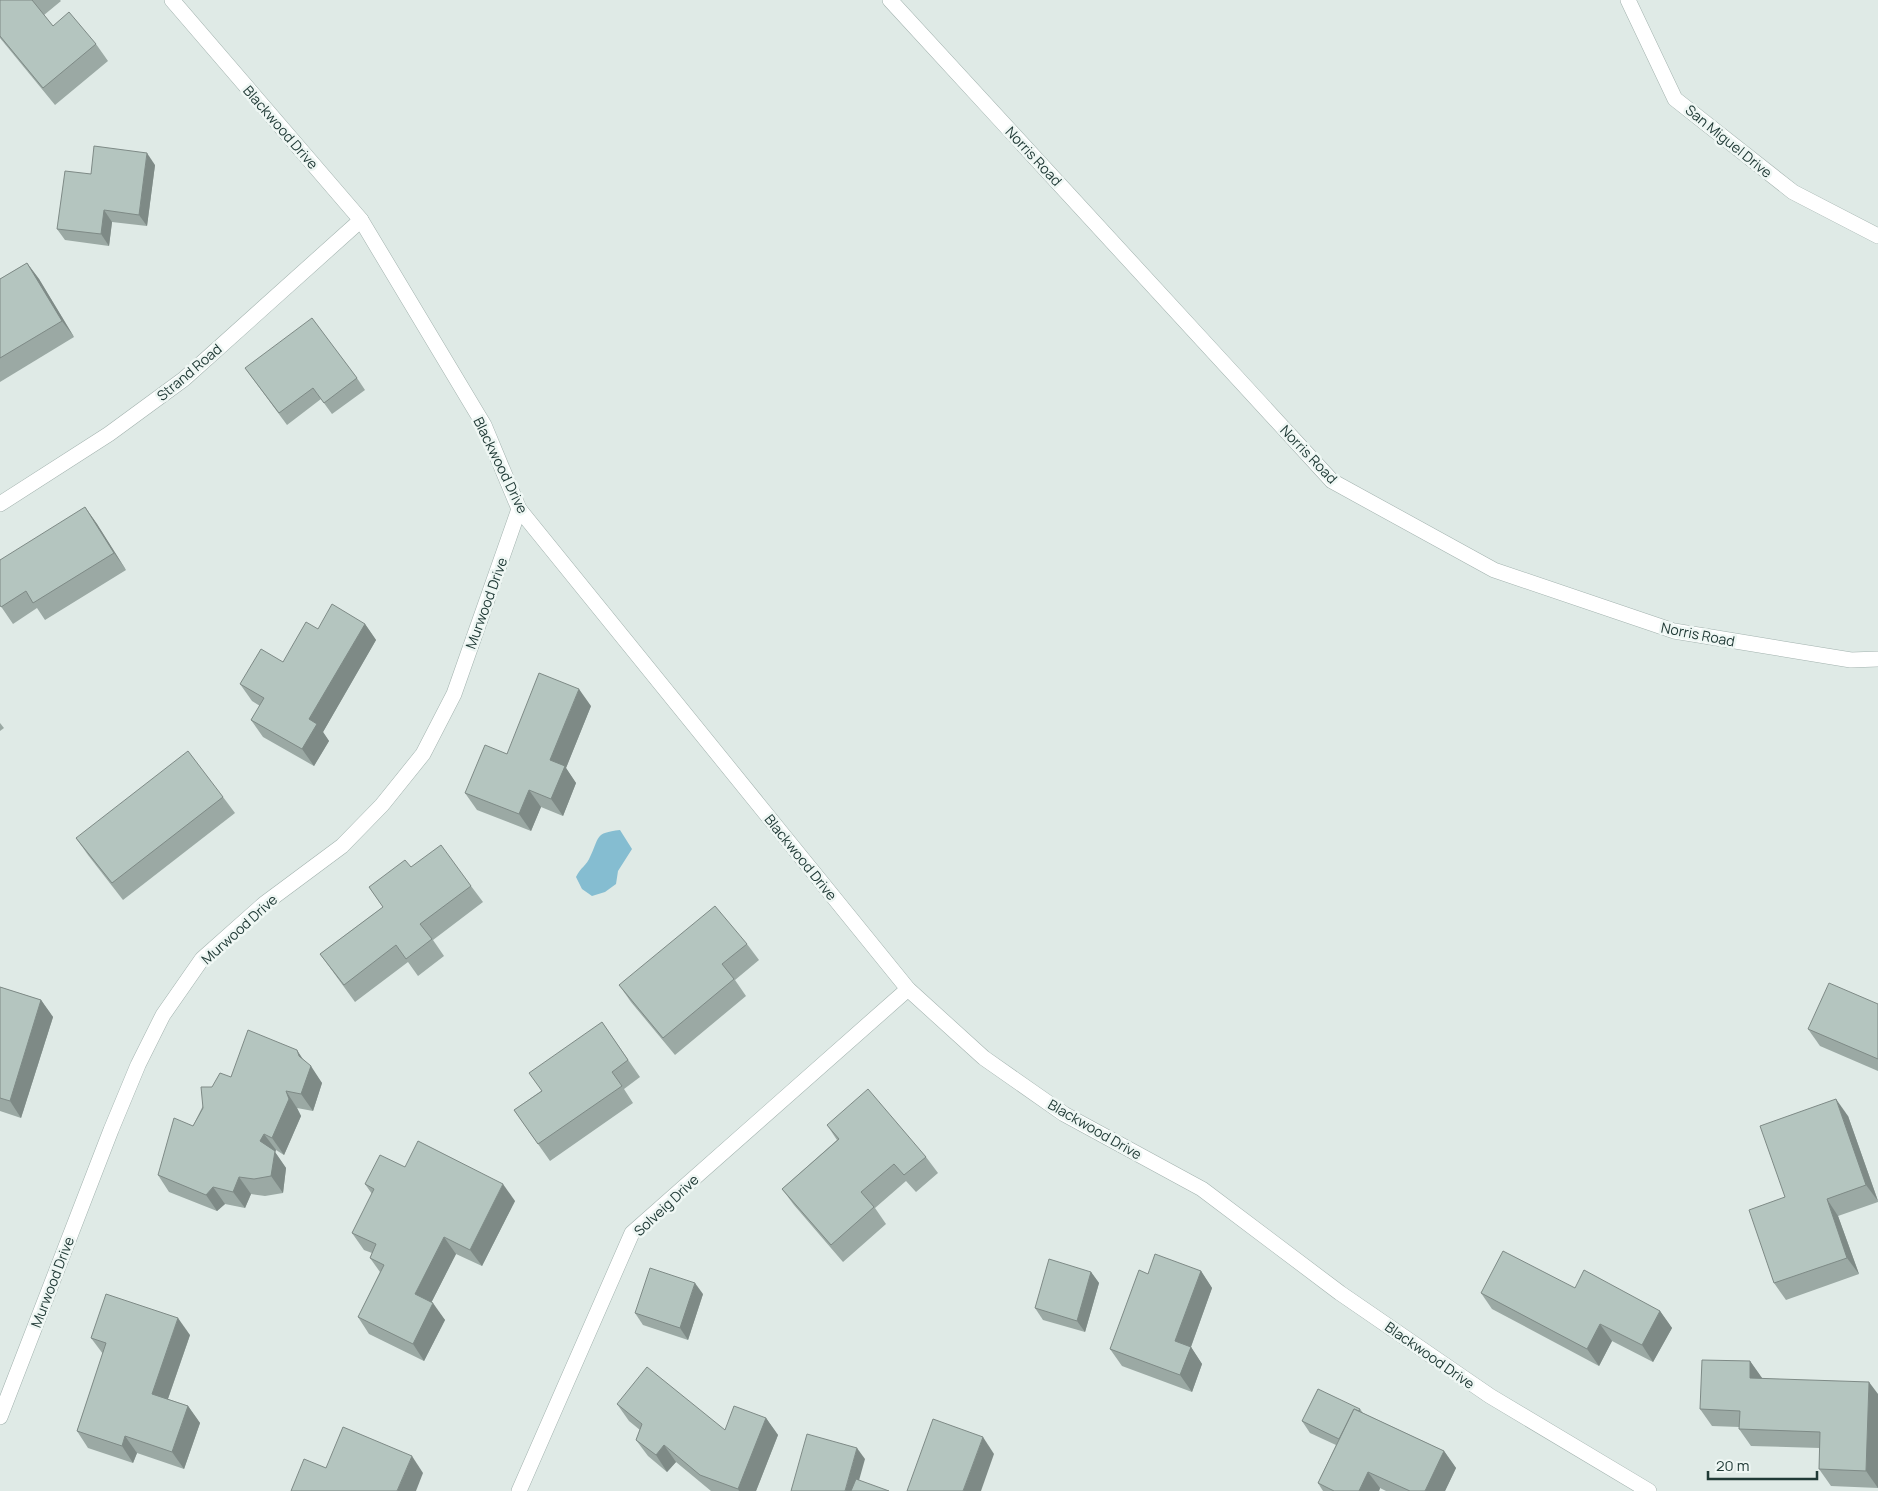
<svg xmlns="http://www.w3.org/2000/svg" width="1878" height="1491" viewBox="0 0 1878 1491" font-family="Manrope,sans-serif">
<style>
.water{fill:#85bdd1}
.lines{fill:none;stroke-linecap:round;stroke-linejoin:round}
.minor-casing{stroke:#a2b2ae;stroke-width:16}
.minor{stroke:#fff;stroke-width:15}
.wall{fill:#9ba9a4}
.shaded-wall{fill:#7e8a86}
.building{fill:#b4c5bf;stroke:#7e8a86}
.labels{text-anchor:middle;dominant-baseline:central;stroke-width:5;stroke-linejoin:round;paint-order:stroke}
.street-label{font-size:14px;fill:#203a36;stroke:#eff7f4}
</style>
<rect width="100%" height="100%" fill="#dfeae6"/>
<!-- water -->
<path class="water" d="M 620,830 L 632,849 L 618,871 L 616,884 L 605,892 L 592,896 L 582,889 L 576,877 C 580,868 587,865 590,857 C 600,837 594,833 620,830 Z"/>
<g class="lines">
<defs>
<g id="minor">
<path d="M 172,0 L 361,220 L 484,425 L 519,509 L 908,989 L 984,1058 L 1064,1114 L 1202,1189 L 1340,1293 L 1490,1396 L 1649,1491"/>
<path d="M 890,0 L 1332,481 L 1494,570 L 1674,631 L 1851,660 L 1878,659"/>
<path d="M 1628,0 L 1675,99 L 1793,192 L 1878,236"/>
<path d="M 0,504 L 109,434 L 184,379 L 361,220"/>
<path d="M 0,1417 L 111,1130 L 138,1065 L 163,1015 L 202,959 L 264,904 L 342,846 L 382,805 L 423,754 L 454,694 L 519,509"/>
<path d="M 519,1491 L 632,1233 L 908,989"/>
</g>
</defs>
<!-- minor casing -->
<use href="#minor" class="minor-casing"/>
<!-- minor -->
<use href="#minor" class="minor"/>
</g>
<!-- wall -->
<g class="wall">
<path d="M 0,0 L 60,0 L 61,1 L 44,15 L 53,26 L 96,44 L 108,61 L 55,105 L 0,38 Z"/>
<path d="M 155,165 L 147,226 L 112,222 L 109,246 L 65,240 L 57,229 L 91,174 Z"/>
<path d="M 27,263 L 39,279 L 74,337 L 0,382 L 0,279 Z"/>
<path d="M 245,368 L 357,378 L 365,390 L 332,414 L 321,399 L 287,425 Z"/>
<path d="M 85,507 L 97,524 L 126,570 L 45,620 L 37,608 L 13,624 L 0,605 Z"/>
<path d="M 365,624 L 376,640 L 323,732 L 329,741 L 314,766 L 263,737 L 251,720 L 260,706 L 252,701 L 240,684 L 283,662 L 318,629 Z"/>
<path d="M 591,706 L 566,768 L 576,783 L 563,816 L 541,807 L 531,831 L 477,810 L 465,793 L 507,754 Z"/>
<path d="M 0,723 L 4,728 L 0,731 Z"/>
<path d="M 223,797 L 235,813 L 123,900 L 88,855 L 76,838 Z"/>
<path d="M 411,867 L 471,886 L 483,902 L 433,940 L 444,956 L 418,976 L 408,962 L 355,1002 L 320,954 L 383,907 L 369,887 Z"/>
<path d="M 747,944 L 759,960 L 735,980 L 746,996 L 675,1055 L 631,1002 L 619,985 Z"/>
<path d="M 0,987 L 41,1000 L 53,1017 L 21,1118 L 0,1111 Z"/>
<path d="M 1878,1004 L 1878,1071 L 1820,1046 L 1808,1029 Z"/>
<path d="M 602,1022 L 640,1077 L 624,1089 L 633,1103 L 550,1161 L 514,1110 L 541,1091 Z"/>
<path d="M 304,1060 L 322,1083 L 313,1111 L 297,1108 L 301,1116 L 284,1155 L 276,1150 L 275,1152 L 286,1168 L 283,1193 L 265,1196 L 251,1194 L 245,1208 L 225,1204 L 217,1211 L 169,1192 L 158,1175 L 193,1126 L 212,1087 L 231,1077 Z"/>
<path d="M 1848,1116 L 1878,1201 L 1878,1202 L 1838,1216 L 1859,1274 L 1786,1300 L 1774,1283 L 1785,1197 Z"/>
<path d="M 827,1125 L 926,1157 L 938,1173 L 916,1192 L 906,1181 L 875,1208 L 886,1224 L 843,1262 L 794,1205 L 782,1189 L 837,1140 Z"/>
<path d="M 405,1167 L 515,1201 L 482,1266 L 456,1254 L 431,1303 L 445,1320 L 424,1361 L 369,1334 L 358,1317 L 380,1272 L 370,1258 L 372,1253 L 364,1250 L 352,1233 L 372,1194 L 365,1184 Z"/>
<path d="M 1201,1271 L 1212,1288 L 1191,1347 L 1202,1364 L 1192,1392 L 1122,1366 L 1110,1349 L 1148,1274 Z"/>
<path d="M 1091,1272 L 1099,1283 L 1085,1332 L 1043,1320 L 1035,1308 Z"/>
<path d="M 1575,1288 L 1660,1311 L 1672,1328 L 1653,1362 L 1612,1341 L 1599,1366 L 1492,1309 L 1481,1293 Z"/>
<path d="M 703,1294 L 688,1340 L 643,1325 L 635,1313 Z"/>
<path d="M 190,1335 L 168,1399 L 188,1406 L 200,1423 L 184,1469 L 137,1453 L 133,1463 L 88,1448 L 77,1431 L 103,1354 L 91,1338 Z"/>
<path d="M 1750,1361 L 1762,1378 L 1878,1394 L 1878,1488 L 1831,1486 L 1819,1469 L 1820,1448 L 1751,1446 L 1739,1429 L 1739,1427 L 1712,1426 L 1700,1409 Z"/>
<path d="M 617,1404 L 725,1430 L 766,1418 L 778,1435 L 756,1491 L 711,1491 L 676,1462 L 667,1472 L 648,1456 L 636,1440 L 640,1430 L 629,1421 Z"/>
<path d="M 1360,1409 L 1363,1413 L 1444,1451 L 1456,1468 L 1445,1491 L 1386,1491 L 1380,1488 L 1379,1491 L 1323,1491 L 1318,1483 L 1336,1445 L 1310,1433 L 1302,1421 Z"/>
</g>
<!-- shaded-wall -->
<g class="shaded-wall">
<path d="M 147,153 L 155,165 L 147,226 L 139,215 Z"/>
<path d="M 104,210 L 112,222 L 109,246 L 101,234 Z"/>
<path d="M 27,263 L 39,279 L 74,337 L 62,321 Z"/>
<path d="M 85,507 L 97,524 L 126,570 L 114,553 Z"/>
<path d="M 365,624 L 376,640 L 323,732 L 329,741 L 314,766 L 302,749 L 309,719 Z"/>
<path d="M 579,689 L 591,706 L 566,768 L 576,783 L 563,816 L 551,799 L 550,760 Z"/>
<path d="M 529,790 L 541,807 L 531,831 L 519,814 Z"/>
<path d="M 41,1000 L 53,1017 L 21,1118 L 10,1101 Z"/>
<path d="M 297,1050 L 308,1067 L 311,1066 L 322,1083 L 313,1111 L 301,1094 L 299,1056 Z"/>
<path d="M 286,1091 L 297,1108 L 301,1116 L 284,1155 L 272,1138 Z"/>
<path d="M 1836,1099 L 1848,1116 L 1878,1201 L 1866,1185 Z"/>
<path d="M 264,1134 L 276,1150 L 275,1152 L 286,1168 L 283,1193 L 271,1176 L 260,1141 Z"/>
<path d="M 239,1177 L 251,1194 L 245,1208 L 233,1192 Z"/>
<path d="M 503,1184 L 515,1201 L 482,1266 L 470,1250 Z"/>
<path d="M 213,1187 L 225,1204 L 217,1211 L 206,1195 Z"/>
<path d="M 1827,1199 L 1838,1216 L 1859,1274 L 1847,1258 Z"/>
<path d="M 444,1237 L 456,1254 L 427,1311 L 415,1294 Z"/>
<path d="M 1201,1271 L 1212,1288 L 1189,1352 L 1191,1347 L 1202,1364 L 1192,1392 L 1180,1375 L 1175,1341 Z"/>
<path d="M 1091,1272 L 1099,1283 L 1085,1332 L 1077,1321 Z"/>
<path d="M 695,1283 L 703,1294 L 688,1340 L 680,1328 Z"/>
<path d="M 433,1303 L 445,1320 L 424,1361 L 413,1344 Z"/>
<path d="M 1660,1311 L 1672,1328 L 1653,1362 L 1642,1345 Z"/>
<path d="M 178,1318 L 190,1335 L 164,1410 L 152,1394 Z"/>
<path d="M 1600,1324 L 1612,1341 L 1599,1366 L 1587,1349 Z"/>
<path d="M 1750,1361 L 1762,1378 L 1762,1395 L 1750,1378 Z"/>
<path d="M 1869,1382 L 1878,1394 L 1878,1488 L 1866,1471 Z"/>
<path d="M 188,1406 L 200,1423 L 184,1469 L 172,1452 Z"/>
<path d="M 766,1418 L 778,1435 L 756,1491 L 739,1491 L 738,1489 Z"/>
<path d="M 125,1436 L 137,1453 L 133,1463 L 122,1446 Z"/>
<path d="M 983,1437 L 994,1454 L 981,1491 L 963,1491 Z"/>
<path d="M 664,1445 L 676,1462 L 667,1472 L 656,1455 Z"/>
<path d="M 857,1448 L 865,1459 L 856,1491 L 845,1491 Z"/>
<path d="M 1444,1451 L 1456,1468 L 1445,1491 L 1425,1491 Z"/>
<path d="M 412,1456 L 423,1473 L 416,1491 L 397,1491 Z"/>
<path d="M 1368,1472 L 1380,1488 L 1379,1491 L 1359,1491 Z"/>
</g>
<!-- building -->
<g class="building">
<path d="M 0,0 L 32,0 L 53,26 L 69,12 L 96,44 L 43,88 L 0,36 Z"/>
<path d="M 94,146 L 147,153 L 139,215 L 104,210 L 101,234 L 57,229 L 65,171 L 91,174 Z"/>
<path d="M 27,263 L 62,321 L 0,358 L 0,279 Z"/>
<path d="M 312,318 L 357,378 L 324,403 L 313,388 L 279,413 L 245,368 Z"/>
<path d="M 85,507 L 114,553 L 33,603 L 26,591 L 1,607 L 0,605 L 0,560 Z"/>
<path d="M 332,604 L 365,624 L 309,719 L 317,724 L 302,749 L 251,720 L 264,698 L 240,684 L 261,649 L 283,662 L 306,622 L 318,629 Z"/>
<path d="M 539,673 L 579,689 L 550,760 L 565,766 L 551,799 L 529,790 L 519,814 L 465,793 L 485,745 L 507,754 Z"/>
<path d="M 188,751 L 223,797 L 112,883 L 76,838 Z"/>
<path d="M 441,845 L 471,886 L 420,924 L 432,939 L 406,959 L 396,945 L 344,985 L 320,954 L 383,907 L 369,887 L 405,860 L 411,867 Z"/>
<path d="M 715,906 L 747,944 L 722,964 L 734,979 L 663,1038 L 619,985 Z"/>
<path d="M 1829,983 L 1878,1004 L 1878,1059 L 1808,1029 Z"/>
<path d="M 0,987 L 41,1000 L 10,1101 L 0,1098 Z"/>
<path d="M 602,1022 L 628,1060 L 612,1072 L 622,1086 L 538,1144 L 514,1110 L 542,1091 L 529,1073 Z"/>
<path d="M 248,1030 L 297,1050 L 299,1056 L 311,1066 L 301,1094 L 286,1091 L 289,1099 L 272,1138 L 264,1134 L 260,1141 L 275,1151 L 271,1176 L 254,1179 L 239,1177 L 233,1192 L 213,1187 L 206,1195 L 158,1175 L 174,1118 L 193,1126 L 203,1108 L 201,1087 L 212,1087 L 220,1073 L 231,1077 Z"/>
<path d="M 868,1089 L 926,1157 L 904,1175 L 894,1164 L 861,1192 L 874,1207 L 831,1245 L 782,1189 L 839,1139 L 827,1125 Z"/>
<path d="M 1836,1099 L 1866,1185 L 1827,1199 L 1847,1258 L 1774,1283 L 1749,1210 L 1785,1197 L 1760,1126 Z"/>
<path d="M 418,1141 L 503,1184 L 470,1250 L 444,1237 L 415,1294 L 433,1303 L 413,1344 L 358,1317 L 384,1265 L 370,1258 L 376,1244 L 352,1233 L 374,1189 L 365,1184 L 380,1155 L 405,1167 Z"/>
<path d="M 1503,1251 L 1575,1288 L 1584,1270 L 1660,1311 L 1642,1345 L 1600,1324 L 1587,1349 L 1481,1293 Z"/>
<path d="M 1155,1254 L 1201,1271 L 1175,1341 L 1191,1347 L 1180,1375 L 1110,1349 L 1139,1270 L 1148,1274 Z"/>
<path d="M 1049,1259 L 1091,1272 L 1077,1321 L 1035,1308 Z"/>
<path d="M 650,1268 L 695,1283 L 680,1328 L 635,1313 Z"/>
<path d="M 106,1294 L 178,1318 L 152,1394 L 188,1406 L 172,1452 L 125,1436 L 122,1446 L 77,1431 L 106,1343 L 91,1338 Z"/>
<path d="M 1702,1360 L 1750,1361 L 1750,1378 L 1869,1382 L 1866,1471 L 1819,1469 L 1820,1432 L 1739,1429 L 1740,1411 L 1700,1409 Z"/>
<path d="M 647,1367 L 725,1430 L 734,1406 L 766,1418 L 738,1489 L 700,1475 L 664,1445 L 656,1455 L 636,1440 L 642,1424 L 617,1404 Z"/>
<path d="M 1318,1389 L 1360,1409 L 1359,1411 L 1354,1409 L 1339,1439 L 1302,1421 Z"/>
<path d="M 1354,1409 L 1444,1451 L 1425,1491 L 1410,1491 L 1368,1472 L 1359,1491 L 1334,1491 L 1318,1483 Z"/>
<path d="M 933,1419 L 983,1437 L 963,1491 L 907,1491 Z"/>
<path d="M 343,1427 L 412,1456 L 397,1491 L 291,1491 L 304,1459 L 326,1468 Z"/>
<path d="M 807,1434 L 857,1448 L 845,1491 L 791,1491 Z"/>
<path d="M 856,1479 L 889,1491 L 851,1491 Z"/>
</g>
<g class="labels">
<!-- street labels -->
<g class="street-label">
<text transform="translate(281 127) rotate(49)">Blackwood Drive</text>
<text transform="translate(1729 141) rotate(39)">San Miguel Drive</text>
<text transform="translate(1034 156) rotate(47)">Norris Road</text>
<text transform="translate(189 372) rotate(-40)">Strand Road</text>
<text transform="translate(1309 454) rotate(46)">Norris Road</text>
<text transform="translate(501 465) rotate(64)">Blackwood Drive</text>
<text transform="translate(486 603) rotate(-70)">Murwood Drive</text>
<text transform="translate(1698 634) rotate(11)">Norris Road</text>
<text transform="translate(801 857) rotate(51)">Blackwood Drive</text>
<text transform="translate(239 929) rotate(-42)">Murwood Drive</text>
<text transform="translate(1095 1129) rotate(30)">Blackwood Drive</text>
<text transform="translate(666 1205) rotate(-43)">Solveig Drive</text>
<text transform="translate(52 1282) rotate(-69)">Murwood Drive</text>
<text transform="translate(1430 1355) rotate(35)">Blackwood Drive</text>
</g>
</g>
<!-- scale -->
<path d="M1708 1471v8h109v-8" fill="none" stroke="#203a36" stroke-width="2.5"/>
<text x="1716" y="1471" font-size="15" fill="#203a36" stroke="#eff7f4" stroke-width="4" paint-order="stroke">20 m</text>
</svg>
